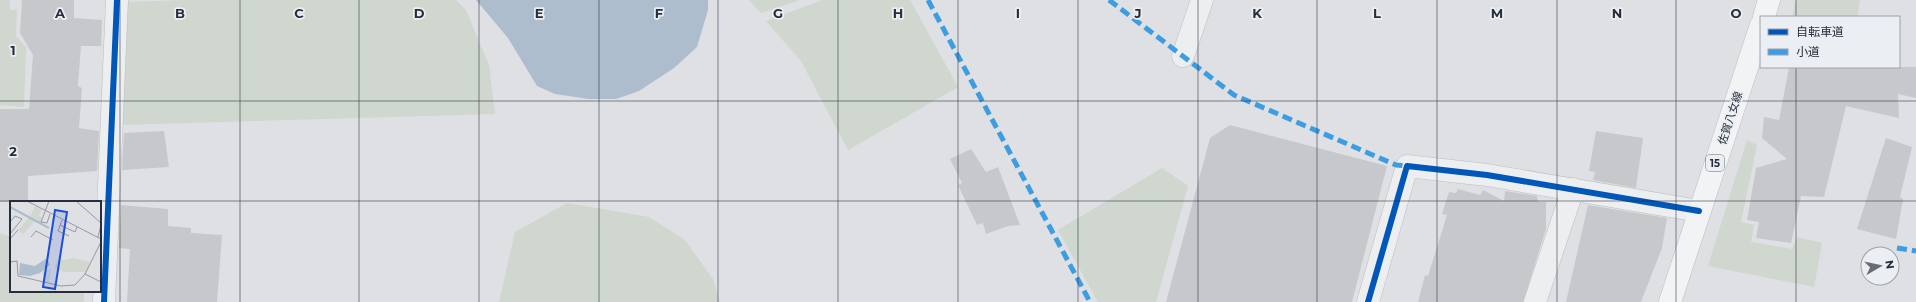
<svg xmlns="http://www.w3.org/2000/svg" width="1916" height="302" viewBox="0 0 1916 302" font-family="Montserrat,'Noto Sans JP',sans-serif">
<style>
.green{fill:#cfd7cf}
.water{fill:#adbdcd}
.building{fill:#c7c8cb}
.lines{fill:none;stroke-linecap:round;stroke-linejoin:round}
.minor-casing{stroke:#bcbec1;stroke-width:23}
.major-casing{stroke:#bbbdc1;stroke-width:23}
.minor{stroke:#edeef0;stroke-width:22}
.major{stroke:#f2f3f4;stroke-width:22}
.quiet{stroke:#3d9de2;stroke-width:5;stroke-dasharray:10 5;stroke-linecap:butt}
.cycleway-casing{stroke:#ebeff3;stroke-width:8}
.cycleway{stroke:#0057b8;stroke-width:6}
.grid{fill:none;stroke:#272e3b;stroke-width:1;stroke-opacity:0.55}
.labels{text-anchor:middle;dominant-baseline:central;stroke-width:3.5;stroke-linejoin:round;paint-order:stroke}
.shield{fill:#ebeff3;stroke:#626872;stroke-width:1}
.shield-label{font-size:10px;font-weight:bold;fill:#272e3b}
.street-label{font-size:11px;fill:#272e3b;stroke:#ebeff3}
.inset-river{fill:none;stroke:#adbdcd;stroke-width:2}
.inset-road{fill:none;stroke:#9599a0;stroke-width:1}
.view{fill:#1d4ed8;fill-opacity:0.15;stroke:#1d4ed8;stroke-width:2}
.inset-edge{fill:none;stroke:#272e3b;stroke-width:2}
.grid-label{font-size:13px;text-anchor:middle;font-weight:bold;fill:#272e3b;stroke:#ebeff3;stroke-width:3.5;stroke-linejoin:round;paint-order:stroke}
</style>
<rect width="100%" height="100%" fill="#dee0e3"/>
<!-- green -->
<g class="green">
<path d="M 0,0 L 10,0 L 10,10 L 17,9 L 16,36 L 26,47 L 24,107 L 0,105 Z"/>
<path d="M 185,0 L 456,0 L 466,10 L 489,65 L 495,114 L 120,125 L 126,2 Z"/>
<path d="M 749,0 L 800,0 L 761,13 Z"/>
<path d="M 822,0 L 910,0 L 958,87 L 848,150 L 801,61 L 766,21 Z"/>
<path d="M 1796,0 L 1860,0 L 1857,17 L 1792,17 Z"/>
<path d="M 1747,140 L 1757,145 L 1741,222 L 1754,225 L 1751,242 L 1792,249 L 1797,237 L 1822,243 L 1814,287 L 1708,266 Z"/>
<path d="M 1162,168 L 1188,186 L 1156,302 L 1098,302 L 1058,230 Z"/>
<path d="M 567,203 L 649,217 L 685,240 L 713,279 L 720,302 L 499,302 L 515,232 Z"/>
<path d="M 0,233 L 11,237 L 11,291 L 84,291 L 84,302 L 0,302 Z"/>
</g>
<!-- water -->
<path class="water" d="M 476,0 L 708,0 L 708,10 L 697,47 L 674,68 L 639,91 L 616,99 L 589,99 L 555,94 L 537,86 L 508,38 Z"/>
<!-- building -->
<g class="building">
<path d="M 22,0 L 74,0 L 74,18 L 102,20 L 101,46 L 81,46 L 78,86 L 82,88 L 79,128 L 99,131 L 97,171 L 28,176 L 28,202 L 0,202 L 0,109 L 29,109 L 33,55 L 20,33 Z"/>
<path d="M 1789,67 L 1916,67 L 1916,98 L 1898,94 L 1899,118 L 1846,106 L 1824,197 L 1801,196 L 1791,243 L 1756,238 L 1759,222 L 1747,220 L 1756,168 L 1787,159 L 1762,138 L 1764,117 L 1779,120 Z"/>
<path d="M 1230,125 L 1387,166 L 1352,302 L 1166,302 L 1210,138 Z"/>
<path d="M 164,131 L 169,167 L 122,170 L 124,133 Z"/>
<path d="M 1596,131 L 1643,138 L 1636,188 L 1593,180 L 1595,172 L 1589,171 Z"/>
<path d="M 1886,138 L 1912,147 L 1900,197 L 1903,199 L 1896,239 L 1857,229 Z"/>
<path d="M 971,149 L 986,172 L 998,167 L 1020,225 L 1008,226 L 986,234 L 983,223 L 977,225 L 958,185 L 962,183 L 950,159 Z"/>
<path d="M 1458,189 L 1480,195 L 1483,190 L 1504,201 L 1505,191 L 1537,196 L 1538,202 L 1546,202 L 1546,229 L 1523,302 L 1418,302 L 1425,275 L 1428,276 L 1447,215 L 1442,214 L 1449,192 L 1456,193 Z"/>
<path d="M 121,205 L 168,209 L 168,226 L 191,228 L 191,233 L 222,235 L 217,302 L 127,302 L 130,249 L 119,248 Z"/>
<path d="M 1588,205 L 1667,218 L 1662,248 L 1641,302 L 1566,302 Z"/>
</g>
<g class="lines">
<defs>
<g id="minor">
<path d="M 1183,56 L 1202,0"/>
<path d="M 104,302 L 117,0"/>
<path d="M 1368,302 L 1407,166 L 1487,175 L 1699,211"/>
<path d="M 1535,302 L 1573,189"/>
</g>
<g id="major">
<path d="M 1764,17 L 1769,0"/>
<path d="M 1670,302 L 1761,25"/>
</g>
</defs>
<!-- minor casing -->
<use href="#minor" class="minor-casing"/>
<!-- major casing -->
<use href="#major" class="major-casing"/>
<!-- minor -->
<use href="#minor" class="minor"/>
<!-- major -->
<use href="#major" class="major"/>
<!-- quiet -->
<g class="quiet">
<path d="M 928,0 L 1090,302"/>
<path d="M 1109,0 L 1234,95 L 1396,165 L 1407,166"/>
<path d="M 1897,248 L 1916,251"/>
</g>
<defs>
<g id="cycleway">
<path d="M 104,302 L 117,0"/>
<path d="M 1368,302 L 1407,166 L 1487,175 L 1699,211"/>
</g>
</defs>
<!-- cycleway casing -->
<use href="#cycleway" class="cycleway-casing"/>
<!-- cycleway -->
<use href="#cycleway" class="cycleway"/>
</g>
<!-- grid -->
<path class="grid" d="M 120,0 L 120,302M 240,0 L 240,302M 359,0 L 359,302M 479,0 L 479,302M 599,0 L 599,302M 718,0 L 718,302M 838,0 L 838,302M 958,0 L 958,302M 1078,0 L 1078,302M 1198,0 L 1198,302M 1317,0 L 1317,302M 1437,0 L 1437,302M 1557,0 L 1557,302M 1676,0 L 1676,302M 1796,0 L 1796,17M 1796,67 L 1796,302M 0,101 L 1916,101M 0,201 L 1916,201"/>
<g class="labels">
<!-- shield labels -->
<rect class="shield" x="1706" y="155" width="18" height="16" rx="3"/>
<g class="shield-label">
<text x="1715" y="163">15</text>
</g>
<!-- street labels -->
<g class="street-label">
<text transform="translate(1730 118) rotate(-72)">佐賀八女線</text>
</g>
</g>
<!-- overview -->
<g transform="translate(10 201)">
<rect width="91" height="91" fill="#dee0e3"/>
<path d="M 25,5 L 32,9 L 29,14 L 32,17 L 30,23 L 24,21 L 13,33 L 8,29 L 18,18 L 21,7 L 19,19 ZM 64,57 L 80,61 L 76,71 L 54,71 L 45,67 L 47,60 ZM 41,67 L 39,82 L 34,81 L 32,71 Z" fill="#cfd7cf"/>
<path d="M 37,57 L 40,64 L 30,72 L 20,75 L 9,74 L 10,62 L 25,65 Z" fill="#adbdcd"/>
<path class="inset-river" d="M 0,6 L 39,27"/>
<path class="inset-road" d="M 17,0 L 91,38M 39,0 L 31,21 L 37,22 L 40,13M 66,0 L 91,22M 52,19 L 48,30 L 59,35M 0,21 L 5,15 L 12,18 L 0,33M 50,24 L 65,31 L 67,26M 21,36 L 26,30 L 43,39M 88,36 L 91,24M 0,38 L 8,29M 0,61 L 7,60 L 8,75 L 51,85 L 65,84 L 75,73 L 91,41M 75,73 L 91,81"/>
<path class="view" d="M 45,9 L 57,11 L 45,88 L 33,86 Z"/>
<rect width="91" height="91" class="inset-edge"/>
</g>
<g class="grid-label">
<text x="60" y="18">A</text>
<text x="180" y="18">B</text>
<text x="299" y="18">C</text>
<text x="419" y="18">D</text>
<text x="539" y="18">E</text>
<text x="659" y="18">F</text>
<text x="778" y="18">G</text>
<text x="898" y="18">H</text>
<text x="1018" y="18">I</text>
<text x="1138" y="18">J</text>
<text x="1257" y="18">K</text>
<text x="1377" y="18">L</text>
<text x="1497" y="18">M</text>
<text x="1617" y="18">N</text>
<text x="1736" y="18">O</text>
<text x="13" y="55">1</text>
<text x="13" y="156">2</text>
</g>
<!-- legend -->
<rect x="1760" y="16" width="140" height="52" fill="#ebeff3" stroke="#9da2a9"/>
<rect x="1768" y="29" width="20" height="6" fill="#0057b8" stroke="#9da2a9"/>
<text x="1796" y="36" font-size="12" fill="#272e3b">自転車道</text>
<rect x="1768" y="49" width="20" height="6" fill="#3d9de2" stroke="#9da2a9"/>
<text x="1796" y="56" font-size="12" fill="#272e3b">小道</text>
<!-- north arrow -->
<g transform="translate(1880 266) rotate(81)"><circle r="19" fill="#ebeff3" stroke="#9da2a9"/>
<path d="M0-3L7 15L0 10L-7 15Z" fill="#676c76"/>
<text y="-6" font-size="11" font-weight="bold" text-anchor="middle" fill="#272e3b">N</text>
</g>
</svg>
